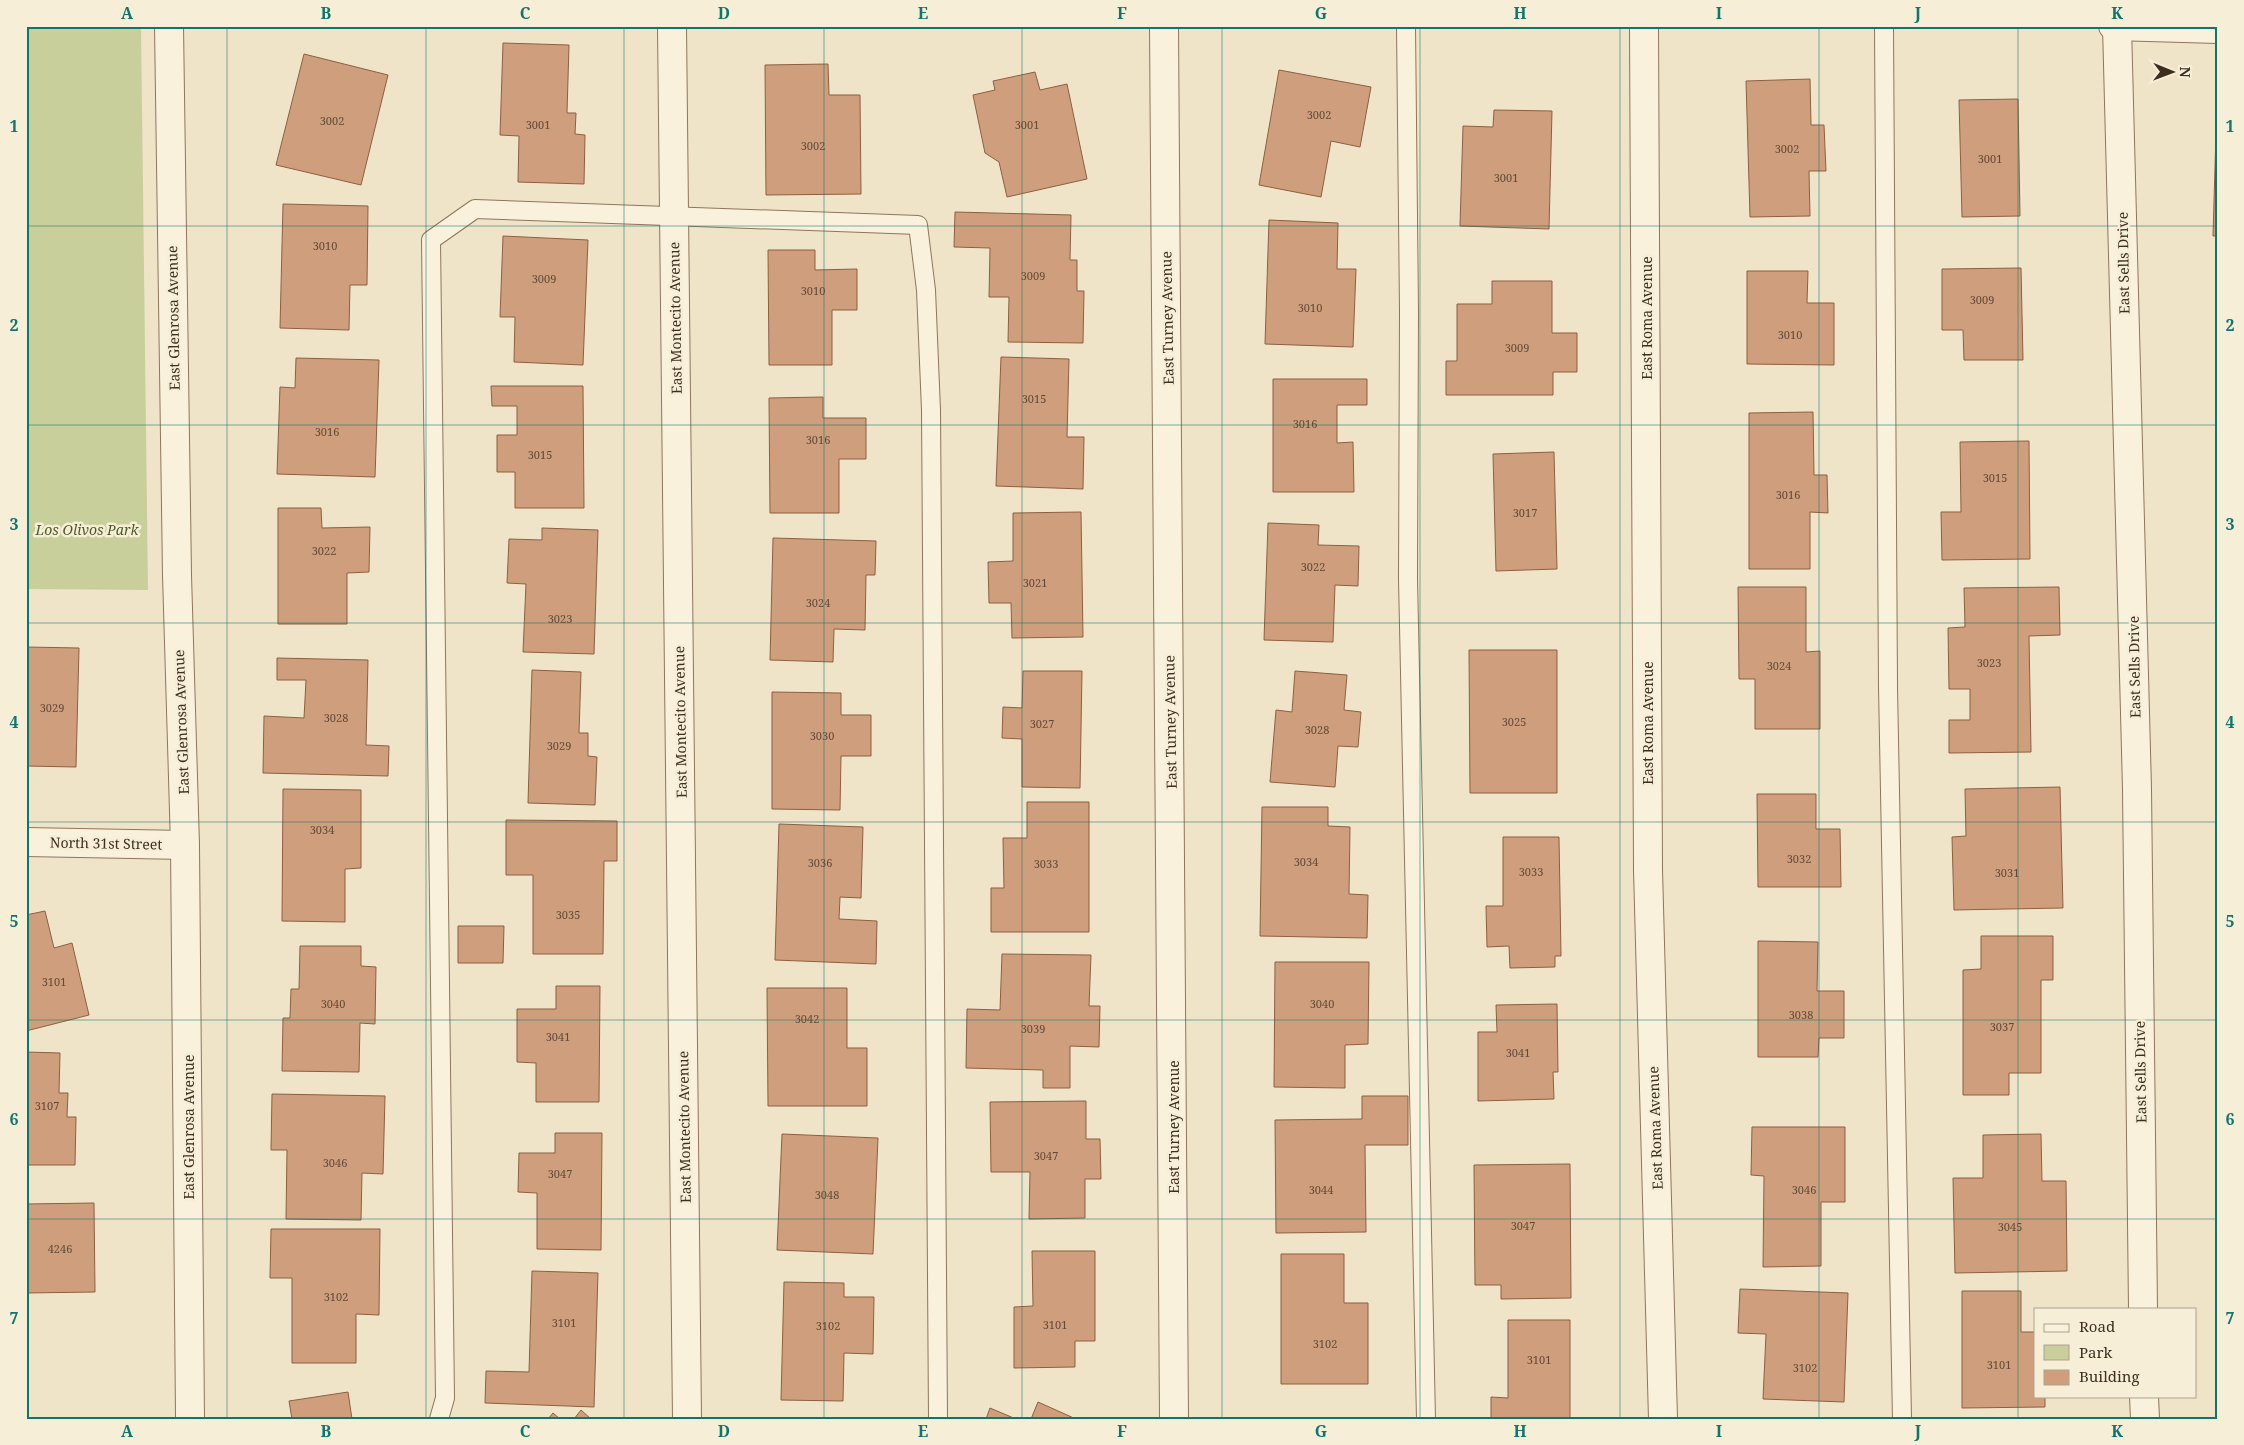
<svg xmlns="http://www.w3.org/2000/svg" width="2244" height="1445" viewBox="0 0 2244 1445" font-family="'Noto Serif',serif">
<style>
.green{fill:#c9cf9b}
.building{fill:#cf9f7d;stroke:#8d5f41}
.lines{fill:none;stroke-linecap:round;stroke-linejoin:round}
.lane-casing{stroke:#8d765c;stroke-width:20}
.street-casing{stroke:#8d765c;stroke-width:30}
.lane{stroke:#faf1dc;stroke-width:18}
.street{stroke:#faf1dc;stroke-width:28}
.grid{fill:none;stroke:#0f766e;stroke-width:1;stroke-opacity:0.55}
.labels{text-anchor:middle;dominant-baseline:central;stroke-width:5;stroke-linejoin:round;paint-order:stroke}
.number-label{font-size:11px;fill:#624a37}
.street-label{font-size:14px;fill:#3d2e20;stroke:#f7eed8}
.park-label{font-size:14px;font-style:italic;fill:#4d5a26;stroke:#f7eed8}
.neatline{fill:none;stroke:#0f766e;stroke-width:2}
.grid-label{font-size:16px;text-anchor:middle;font-weight:bold;fill:#0f766e}
</style>
<rect width="100%" height="100%" fill="#f0e4c8"/>
<!-- green -->
<path class="green" d="M 26,26 L 141,26 L 148,590 L 26,589 Z"/>
<!-- building -->
<g class="building">
<path d="M 503,43 L 569,45 L 567,113 L 576,113 L 575,134 L 585,135 L 584,184 L 518,182 L 519,136 L 500,135 Z"/>
<path d="M 304,54 L 388,75 L 361,185 L 276,165 Z"/>
<path d="M 828,64 L 829,95 L 860,95 L 861,194 L 766,195 L 765,65 Z"/>
<path d="M 1279,70 L 1371,87 L 1360,147 L 1331,141 L 1321,197 L 1259,185 Z"/>
<path d="M 1035,72 L 1040,90 L 1067,84 L 1087,179 L 1007,197 L 999,162 L 985,153 L 973,95 L 995,90 L 993,81 Z"/>
<path d="M 1810,79 L 1811,125 L 1824,125 L 1826,171 L 1809,171 L 1810,216 L 1750,217 L 1746,81 Z"/>
<path d="M 2217,98 L 2218,98 L 2218,236 L 2213,236 Z"/>
<path d="M 2018,99 L 2020,216 L 1962,217 L 1959,100 Z"/>
<path d="M 1494,110 L 1552,111 L 1549,229 L 1460,226 L 1463,126 L 1493,127 Z"/>
<path d="M 283,204 L 368,206 L 367,285 L 350,285 L 349,330 L 280,328 Z"/>
<path d="M 955,212 L 1071,215 L 1070,260 L 1077,260 L 1077,291 L 1084,291 L 1083,343 L 1008,342 L 1009,297 L 989,297 L 990,248 L 954,247 Z"/>
<path d="M 1269,220 L 1338,223 L 1337,269 L 1356,269 L 1353,347 L 1265,344 Z"/>
<path d="M 503,236 L 588,240 L 583,365 L 514,362 L 515,317 L 500,317 Z"/>
<path d="M 768,250 L 815,250 L 815,270 L 857,269 L 857,310 L 832,310 L 832,365 L 769,365 Z"/>
<path d="M 2021,268 L 2023,360 L 1964,360 L 1963,330 L 1942,330 L 1942,269 Z"/>
<path d="M 1747,271 L 1808,271 L 1807,303 L 1834,303 L 1834,365 L 1747,364 Z"/>
<path d="M 1492,281 L 1552,281 L 1552,333 L 1577,333 L 1577,372 L 1553,372 L 1553,395 L 1446,395 L 1446,361 L 1457,361 L 1457,304 L 1492,304 Z"/>
<path d="M 1001,357 L 1069,359 L 1067,437 L 1084,437 L 1083,489 L 996,486 Z"/>
<path d="M 296,358 L 379,360 L 375,477 L 277,474 L 280,387 L 295,388 Z"/>
<path d="M 1273,379 L 1367,379 L 1367,405 L 1337,405 L 1337,443 L 1353,442 L 1354,492 L 1273,492 Z"/>
<path d="M 491,386 L 583,386 L 584,508 L 515,508 L 515,472 L 497,472 L 497,435 L 517,435 L 517,406 L 492,406 Z"/>
<path d="M 823,397 L 823,418 L 866,418 L 866,459 L 839,459 L 839,513 L 770,513 L 769,398 Z"/>
<path d="M 1813,412 L 1814,475 L 1827,475 L 1828,513 L 1810,512 L 1810,569 L 1749,569 L 1749,413 Z"/>
<path d="M 2029,441 L 2030,559 L 1942,560 L 1941,512 L 1961,512 L 1960,442 Z"/>
<path d="M 1554,452 L 1557,569 L 1496,571 L 1493,454 Z"/>
<path d="M 278,508 L 321,508 L 322,528 L 370,527 L 369,572 L 347,573 L 347,624 L 278,624 Z"/>
<path d="M 1081,512 L 1083,637 L 1012,638 L 1011,603 L 989,603 L 988,562 L 1013,561 L 1013,513 Z"/>
<path d="M 1268,523 L 1319,525 L 1318,545 L 1359,546 L 1358,586 L 1335,585 L 1333,642 L 1264,640 Z"/>
<path d="M 542,528 L 598,530 L 594,654 L 523,652 L 526,584 L 507,583 L 509,539 L 542,540 Z"/>
<path d="M 773,538 L 876,541 L 875,575 L 866,575 L 865,630 L 834,629 L 833,662 L 770,660 Z"/>
<path d="M 1738,587 L 1806,587 L 1806,652 L 1820,651 L 1820,729 L 1755,729 L 1755,679 L 1739,679 Z"/>
<path d="M 2059,587 L 2060,635 L 2029,636 L 2031,752 L 1949,753 L 1949,720 L 1970,720 L 1970,689 L 1949,689 L 1948,628 L 1965,627 L 1964,588 Z"/>
<path d="M 26,647 L 79,648 L 76,767 L 26,766 Z"/>
<path d="M 1469,650 L 1557,650 L 1557,793 L 1470,793 Z"/>
<path d="M 277,658 L 368,660 L 366,745 L 389,746 L 388,776 L 263,773 L 264,716 L 304,718 L 306,680 L 277,680 Z"/>
<path d="M 532,670 L 581,672 L 579,733 L 588,733 L 588,756 L 597,757 L 595,805 L 528,803 Z"/>
<path d="M 1023,671 L 1082,671 L 1080,788 L 1022,787 L 1022,739 L 1002,738 L 1003,707 L 1022,708 Z"/>
<path d="M 1295,671 L 1347,675 L 1344,710 L 1361,712 L 1358,747 L 1338,746 L 1335,787 L 1270,782 L 1276,710 L 1292,712 Z"/>
<path d="M 772,692 L 841,693 L 841,715 L 871,715 L 871,756 L 841,756 L 840,810 L 772,809 Z"/>
<path d="M 2060,787 L 2063,908 L 1954,910 L 1952,837 L 1966,836 L 1965,789 Z"/>
<path d="M 283,789 L 361,790 L 361,868 L 345,869 L 345,922 L 282,921 Z"/>
<path d="M 1757,794 L 1816,794 L 1816,829 L 1840,829 L 1841,887 L 1758,887 Z"/>
<path d="M 1027,802 L 1089,802 L 1089,932 L 991,932 L 991,888 L 1004,888 L 1003,838 L 1027,838 Z"/>
<path d="M 1262,807 L 1328,807 L 1328,826 L 1350,827 L 1349,894 L 1368,895 L 1367,938 L 1260,936 Z"/>
<path d="M 506,820 L 617,821 L 617,861 L 604,861 L 603,954 L 533,954 L 533,875 L 506,875 Z"/>
<path d="M 779,824 L 863,827 L 861,898 L 840,897 L 839,919 L 877,921 L 876,964 L 775,960 Z"/>
<path d="M 1503,837 L 1559,837 L 1561,956 L 1555,956 L 1555,967 L 1510,968 L 1509,946 L 1487,947 L 1486,906 L 1503,906 Z"/>
<path d="M 45,911 L 54,948 L 72,943 L 89,1015 L 26,1031 L 26,915 Z"/>
<path d="M 458,926 L 504,926 L 503,963 L 458,963 Z"/>
<path d="M 1981,936 L 2053,936 L 2053,980 L 2041,980 L 2041,1073 L 2009,1073 L 2009,1095 L 1963,1095 L 1963,970 L 1981,969 Z"/>
<path d="M 1758,941 L 1818,942 L 1817,991 L 1844,991 L 1844,1038 L 1819,1038 L 1818,1057 L 1758,1057 Z"/>
<path d="M 300,946 L 361,946 L 361,966 L 376,967 L 375,1024 L 360,1023 L 359,1072 L 282,1071 L 283,1018 L 290,1018 L 291,989 L 299,989 Z"/>
<path d="M 1002,954 L 1091,955 L 1089,1006 L 1100,1006 L 1099,1047 L 1070,1046 L 1070,1088 L 1043,1088 L 1043,1070 L 966,1068 L 967,1009 L 1000,1010 Z"/>
<path d="M 1275,962 L 1369,962 L 1368,1044 L 1345,1045 L 1345,1088 L 1274,1087 Z"/>
<path d="M 556,986 L 600,986 L 599,1102 L 536,1102 L 536,1063 L 517,1062 L 517,1009 L 556,1009 Z"/>
<path d="M 767,988 L 847,988 L 847,1048 L 867,1048 L 867,1106 L 768,1106 Z"/>
<path d="M 1557,1004 L 1558,1072 L 1553,1072 L 1554,1099 L 1478,1101 L 1478,1032 L 1497,1032 L 1496,1005 Z"/>
<path d="M 26,1052 L 60,1053 L 59,1093 L 68,1093 L 67,1117 L 76,1117 L 75,1165 L 26,1165 Z"/>
<path d="M 272,1094 L 385,1096 L 383,1174 L 362,1173 L 361,1220 L 286,1219 L 287,1150 L 271,1150 Z"/>
<path d="M 1362,1096 L 1408,1096 L 1408,1145 L 1365,1145 L 1366,1232 L 1276,1233 L 1275,1120 L 1362,1119 Z"/>
<path d="M 1086,1101 L 1086,1139 L 1100,1139 L 1101,1179 L 1085,1179 L 1085,1218 L 1029,1219 L 1030,1172 L 991,1172 L 990,1102 Z"/>
<path d="M 1752,1127 L 1845,1127 L 1845,1202 L 1821,1202 L 1821,1266 L 1763,1267 L 1764,1176 L 1751,1175 Z"/>
<path d="M 555,1133 L 602,1133 L 601,1250 L 537,1249 L 537,1193 L 518,1192 L 519,1153 L 555,1153 Z"/>
<path d="M 782,1134 L 878,1138 L 873,1254 L 777,1250 Z"/>
<path d="M 2041,1134 L 2042,1181 L 2066,1181 L 2067,1271 L 1955,1273 L 1953,1178 L 1983,1178 L 1983,1135 Z"/>
<path d="M 1570,1164 L 1571,1298 L 1501,1299 L 1501,1285 L 1475,1285 L 1474,1165 Z"/>
<path d="M 94,1203 L 95,1292 L 26,1293 L 26,1204 Z"/>
<path d="M 271,1229 L 380,1229 L 379,1315 L 356,1314 L 356,1363 L 292,1363 L 292,1278 L 270,1278 Z"/>
<path d="M 1032,1251 L 1095,1251 L 1095,1341 L 1075,1341 L 1075,1367 L 1014,1368 L 1014,1307 L 1033,1306 Z"/>
<path d="M 1281,1254 L 1344,1254 L 1344,1303 L 1368,1303 L 1368,1384 L 1281,1384 Z"/>
<path d="M 532,1271 L 598,1273 L 594,1407 L 485,1403 L 486,1371 L 529,1372 Z"/>
<path d="M 784,1282 L 844,1283 L 844,1297 L 874,1297 L 873,1354 L 844,1353 L 843,1401 L 781,1400 Z"/>
<path d="M 1740,1289 L 1848,1293 L 1844,1402 L 1763,1399 L 1766,1334 L 1738,1333 Z"/>
<path d="M 1962,1291 L 2021,1291 L 2021,1332 L 2035,1332 L 2035,1396 L 2045,1396 L 2045,1407 L 1962,1408 Z"/>
<path d="M 1508,1320 L 1570,1320 L 1570,1419 L 1491,1419 L 1491,1397 L 1508,1398 Z"/>
<path d="M 348,1392 L 352,1419 L 292,1419 L 289,1401 Z"/>
<path d="M 1038,1402 L 1076,1419 L 1031,1419 Z"/>
<path d="M 990,1408 L 1016,1419 L 986,1419 Z"/>
<path d="M 581,1410 L 591,1419 L 574,1419 Z"/>
<path d="M 553,1413 L 560,1419 L 548,1419 Z"/>
</g>
<g class="lines">
<defs>
<g id="lane">
<path d="M 1406,26 L 1409,312 L 1408,579 L 1426,1419"/>
<path d="M 1884,26 L 1888,687 L 1902,1419"/>
<path d="M 439,1419 L 445,1398 L 431,240 L 475,209 L 918,225 L 926,290 L 931,410 L 938,1419"/>
</g>
<g id="street">
<path d="M 169,26 L 177,575 L 185,845 L 190,1419"/>
<path d="M 672,26 L 687,1419"/>
<path d="M 1164,26 L 1174,1419"/>
<path d="M 1644,26 L 1648,870 L 1663,1419"/>
<path d="M 2113,26 L 2218,29"/>
<path d="M 2117,26 L 2137,789 L 2143,1309"/>
<path d="M 26,842 L 185,845"/>
<path d="M 2144,1396 L 2145,1419"/>
</g>
</defs>
<!-- lane casing -->
<use href="#lane" class="lane-casing"/>
<!-- street casing -->
<use href="#street" class="street-casing"/>
<!-- lane -->
<use href="#lane" class="lane"/>
<!-- street -->
<use href="#street" class="street"/>
</g>
<!-- grid -->
<path class="grid" d="M 227,26 L 227,1419M 426,26 L 426,1419M 624,26 L 624,1419M 824,26 L 824,1419M 1022,26 L 1022,1419M 1222,26 L 1222,1419M 1420,26 L 1420,1419M 1620,26 L 1620,1419M 1819,26 L 1819,1419M 2018,26 L 2018,1419M 26,226 L 2218,226M 26,425 L 2218,425M 26,623 L 2218,623M 26,822 L 2218,822M 26,1020 L 2218,1020M 26,1219 L 2218,1219"/>
<g class="labels">
<!-- number labels -->
<g class="number-label">
<text x="1319" y="114">3002</text>
<text x="332" y="120">3002</text>
<text x="538" y="124">3001</text>
<text x="1027" y="124">3001</text>
<text x="813" y="145">3002</text>
<text x="1787" y="148">3002</text>
<text x="1990" y="158">3001</text>
<text x="1506" y="177">3001</text>
<text x="325" y="245">3010</text>
<text x="1033" y="275">3009</text>
<text x="544" y="278">3009</text>
<text x="813" y="290">3010</text>
<text x="1982" y="299">3009</text>
<text x="1310" y="307">3010</text>
<text x="1790" y="334">3010</text>
<text x="1517" y="347">3009</text>
<text x="1034" y="398">3015</text>
<text x="1305" y="423">3016</text>
<text x="327" y="431">3016</text>
<text x="818" y="439">3016</text>
<text x="540" y="454">3015</text>
<text x="1995" y="477">3015</text>
<text x="1788" y="494">3016</text>
<text x="1525" y="512">3017</text>
<text x="324" y="550">3022</text>
<text x="1313" y="566">3022</text>
<text x="1035" y="582">3021</text>
<text x="818" y="602">3024</text>
<text x="560" y="618">3023</text>
<text x="1989" y="662">3023</text>
<text x="1779" y="665">3024</text>
<text x="52" y="707">3029</text>
<text x="336" y="717">3028</text>
<text x="1514" y="721">3025</text>
<text x="1042" y="723">3027</text>
<text x="1317" y="729">3028</text>
<text x="822" y="735">3030</text>
<text x="559" y="745">3029</text>
<text x="322" y="829">3034</text>
<text x="1799" y="858">3032</text>
<text x="1306" y="861">3034</text>
<text x="820" y="862">3036</text>
<text x="1046" y="863">3033</text>
<text x="1531" y="871">3033</text>
<text x="2007" y="872">3031</text>
<text x="568" y="914">3035</text>
<text x="54" y="981">3101</text>
<text x="333" y="1003">3040</text>
<text x="1322" y="1003">3040</text>
<text x="1801" y="1014">3038</text>
<text x="807" y="1018">3042</text>
<text x="2002" y="1026">3037</text>
<text x="1033" y="1028">3039</text>
<text x="558" y="1036">3041</text>
<text x="1518" y="1052">3041</text>
<text x="47" y="1105">3107</text>
<text x="1046" y="1155">3047</text>
<text x="335" y="1162">3046</text>
<text x="560" y="1173">3047</text>
<text x="1321" y="1189">3044</text>
<text x="1804" y="1189">3046</text>
<text x="827" y="1194">3048</text>
<text x="1523" y="1225">3047</text>
<text x="2010" y="1226">3045</text>
<text x="60" y="1248">4246</text>
<text x="336" y="1296">3102</text>
<text x="564" y="1322">3101</text>
<text x="1055" y="1324">3101</text>
<text x="828" y="1325">3102</text>
<text x="1325" y="1343">3102</text>
<text x="1539" y="1359">3101</text>
<text x="1999" y="1364">3101</text>
<text x="1805" y="1367">3102</text>
</g>
<!-- street labels -->
<g class="street-label">
<text transform="translate(2123 263) rotate(-91)">East Sells Drive</text>
<text transform="translate(173 318) rotate(-91)">East Glenrosa Avenue</text>
<text transform="translate(675 318) rotate(-91)">East Montecito Avenue</text>
<text transform="translate(1167 318) rotate(-91)">East Turney Avenue</text>
<text transform="translate(1646 318) rotate(-90)">East Roma Avenue</text>
<text transform="translate(2134 667) rotate(-91)">East Sells Drive</text>
<text transform="translate(181 722) rotate(-92)">East Glenrosa Avenue</text>
<text transform="translate(680 722) rotate(-91)">East Montecito Avenue</text>
<text transform="translate(1170 722) rotate(-91)">East Turney Avenue</text>
<text transform="translate(1647 723) rotate(-90)">East Roma Avenue</text>
<text transform="translate(106 843) rotate(1)">North 31st Street</text>
<text transform="translate(2140 1072) rotate(-91)">East Sells Drive</text>
<text transform="translate(188 1127) rotate(-90)">East Glenrosa Avenue</text>
<text transform="translate(684 1127) rotate(-91)">East Montecito Avenue</text>
<text transform="translate(1173 1127) rotate(-90)">East Turney Avenue</text>
<text transform="translate(1655 1128) rotate(-92)">East Roma Avenue</text>
</g>
<!-- park labels -->
<g class="park-label">
<text x="87" y="529">Los Olivos Park</text>
</g>
</g>
<!-- border -->
<rect width="2244" height="1445" fill="none" stroke="#f7eed8" stroke-width="55"/>
<!-- legend -->
<rect x="2034" y="1308" width="162" height="90" fill="#f7eed8" stroke="#ada18e"/>
<rect x="2044" y="1324" width="25" height="8" fill="#faf1dc" stroke="#ada18e"/>
<text x="2079" y="1332" font-size="15" fill="#3d2e20">Road</text>
<rect x="2044" y="1345" width="25" height="15" fill="#c9cf9b" stroke="#ada18e"/>
<text x="2079" y="1358" font-size="15" fill="#3d2e20">Park</text>
<rect x="2044" y="1370" width="25" height="15" fill="#cf9f7d" stroke="#ada18e"/>
<text x="2079" y="1382" font-size="15" fill="#3d2e20">Building</text>
<!-- north arrow -->
<g transform="translate(2172 72) rotate(91)" stroke="#f7eed8" stroke-width="4" paint-order="stroke">
<path d="M0-4L9 19L0 12L-9 19Z" fill="#3d2e20"/>
<text y="-8" font-size="14" font-weight="bold" text-anchor="middle" fill="#3d2e20">N</text>
</g>
<rect x="28" y="28" width="2188" height="1390" class="neatline"/>
<g class="grid-label">
<text x="127" y="19">A</text>
<text x="326" y="19">B</text>
<text x="525" y="19">C</text>
<text x="724" y="19">D</text>
<text x="923" y="19">E</text>
<text x="1122" y="19">F</text>
<text x="1321" y="19">G</text>
<text x="1520" y="19">H</text>
<text x="1719" y="19">I</text>
<text x="1918" y="19">J</text>
<text x="2117" y="19">K</text>
<text x="14" y="132">1</text>
<text x="2230" y="132">1</text>
<text x="14" y="331">2</text>
<text x="2230" y="331">2</text>
<text x="14" y="530">3</text>
<text x="2230" y="530">3</text>
<text x="14" y="728">4</text>
<text x="2230" y="728">4</text>
<text x="14" y="927">5</text>
<text x="2230" y="927">5</text>
<text x="14" y="1125">6</text>
<text x="2230" y="1125">6</text>
<text x="14" y="1324">7</text>
<text x="2230" y="1324">7</text>
<text x="127" y="1437">A</text>
<text x="326" y="1437">B</text>
<text x="525" y="1437">C</text>
<text x="724" y="1437">D</text>
<text x="923" y="1437">E</text>
<text x="1122" y="1437">F</text>
<text x="1321" y="1437">G</text>
<text x="1520" y="1437">H</text>
<text x="1719" y="1437">I</text>
<text x="1918" y="1437">J</text>
<text x="2117" y="1437">K</text>
</g>
</svg>
